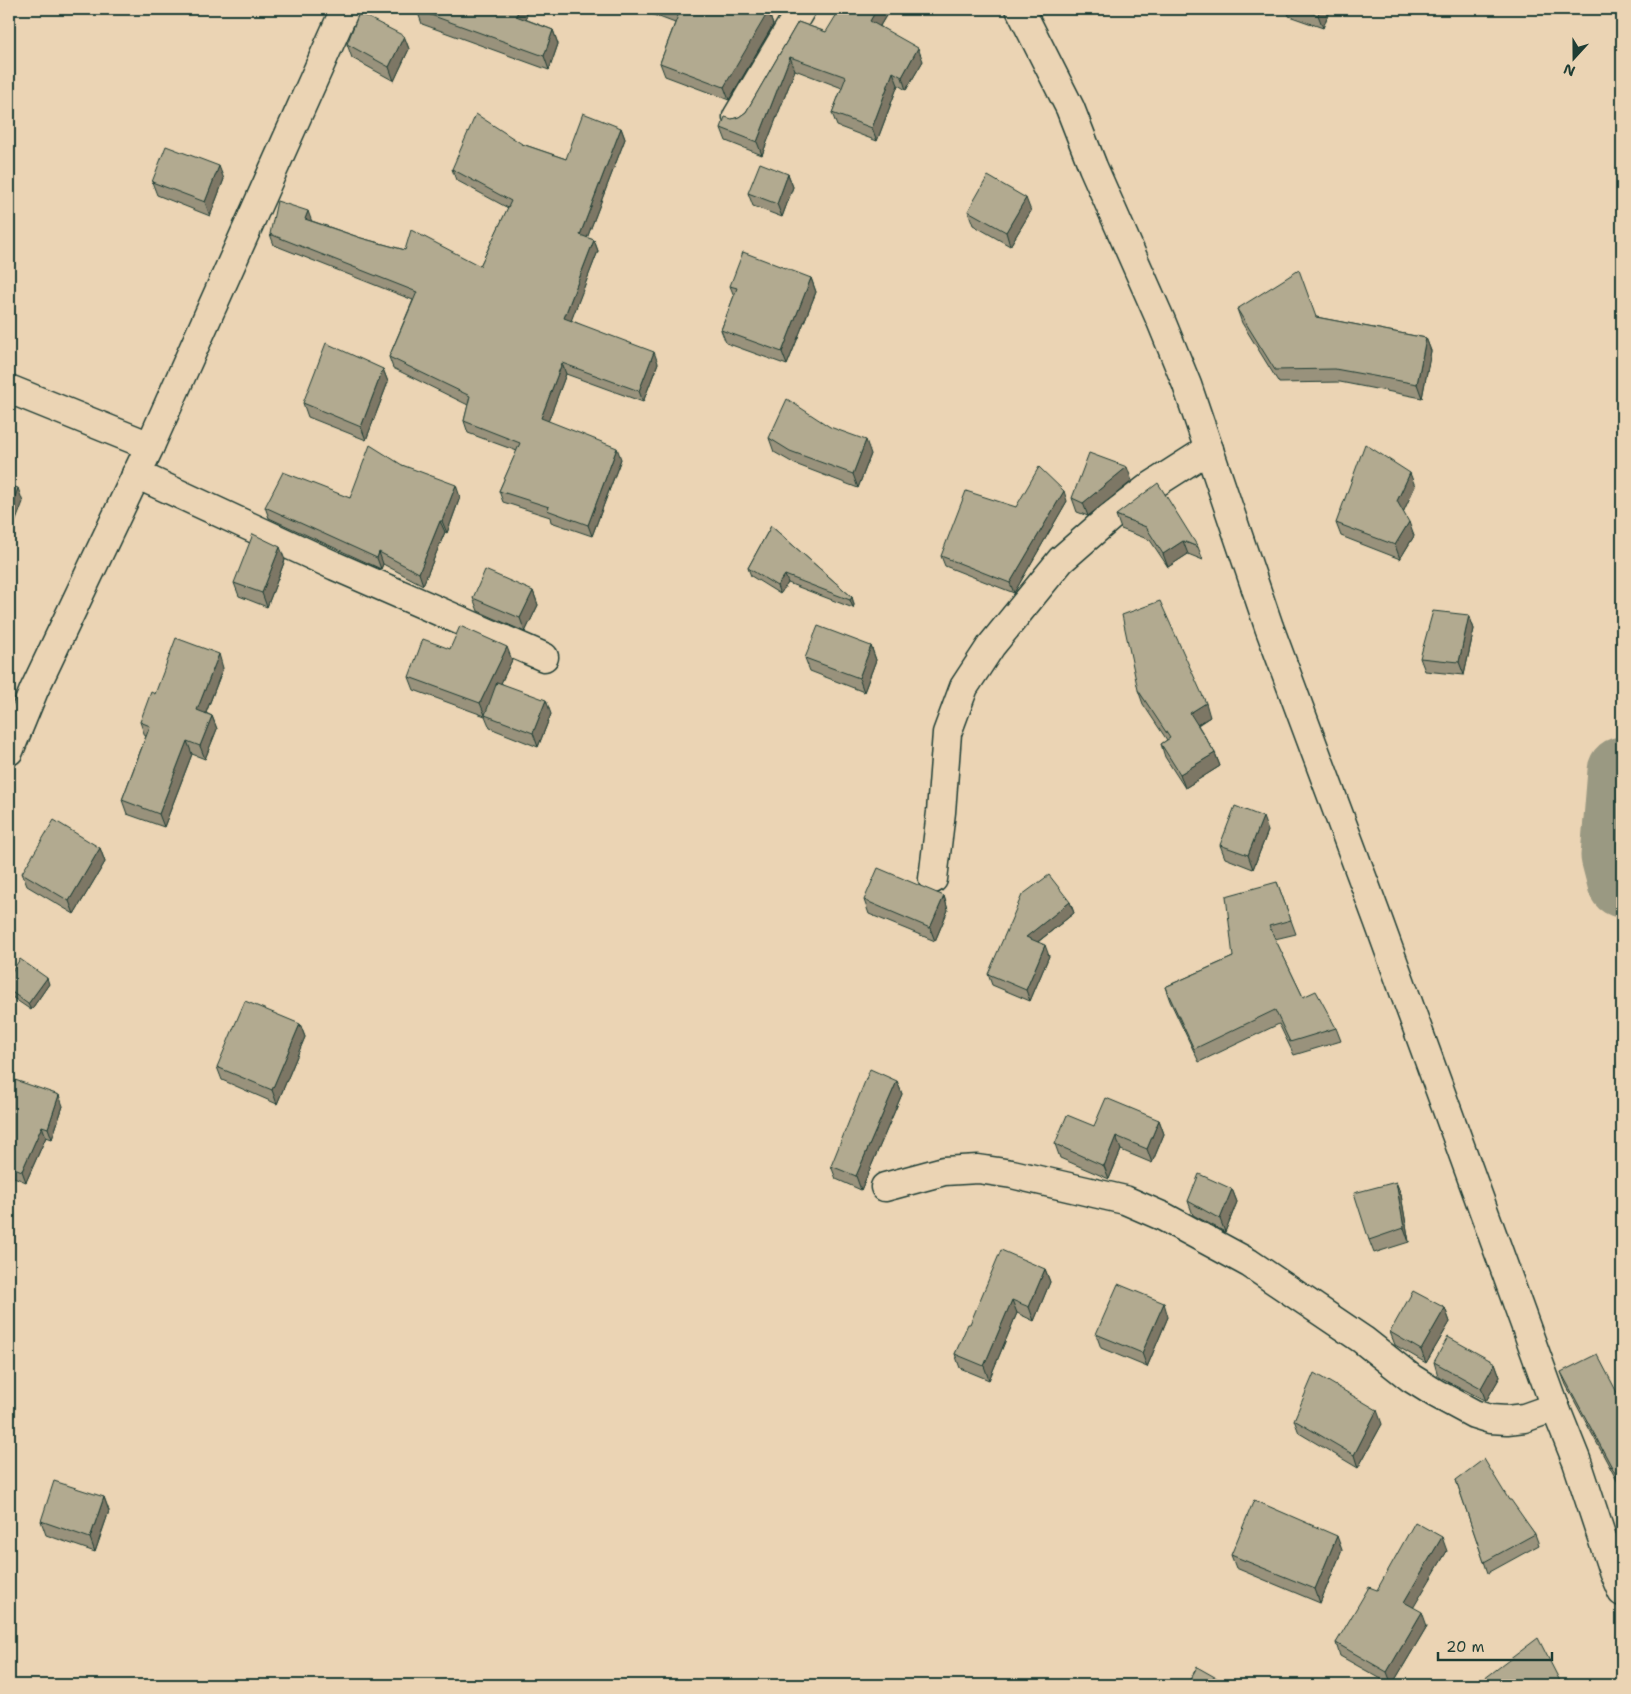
<svg xmlns="http://www.w3.org/2000/svg" width="1631" height="1694" viewBox="0 0 1631 1694" font-family="'Shantell Sans',sans-serif">
<style>
.lines{fill:none;stroke-linecap:round;stroke-linejoin:round}
.river{stroke:#9a9982;stroke-width:69}
.minor-casing{stroke:#1f3d34;stroke-width:31}
.minor{stroke:#ebd4b4;stroke-width:28}
.wall{fill:#99927c;stroke:#1f3d34}
.shaded-wall{fill:#7d7765;stroke:#1f3d34}
.building{fill:#b2aa90;stroke:#1f3d34}
</style>
<rect width="100%" height="100%" fill="#ebd4b4"/>
<filter id="ink" filterUnits="userSpaceOnUse"><feTurbulence type="fractalNoise" baseFrequency=".02" numOctaves="2"/><feDisplacementMap in="SourceGraphic" scale="10" xChannelSelector="R" yChannelSelector="G"/><feConvolveMatrix kernelMatrix="1 2 1 2 8 2 1 2 1" color-interpolation-filters="sRGB"/></filter>
<g filter="url(#ink)">
<g class="lines">
<!-- river -->
<path class="river" d="M 1622,771 L 1615,856 L 1622,883"/>
<defs>
<g id="minor">
<path d="M 1020,9 L 1070,108 L 1093,167 L 1161,321 L 1187,385 L 1269,627 L 1378,920 L 1555,1407 L 1577,1462 L 1613,1571 L 1622,1592"/>
<path d="M 737,117 L 801,9"/>
<path d="M 9,389 L 150,446"/>
<path d="M 136,474 L 335,566 L 544,657"/>
<path d="M 9,751 L 34,690 L 150,446 L 345,9"/>
<path d="M 933,879 L 941,812 L 947,733 L 964,687 L 991,646 L 1061,560 L 1109,518 L 1148,488 L 1209,449"/>
<path d="M 885,1187 L 944,1171 L 978,1169 L 1012,1174 L 1125,1200 L 1164,1217 L 1249,1263 L 1363,1340 L 1411,1378 L 1435,1393 L 1474,1414 L 1490,1419 L 1507,1420 L 1524,1418 L 1555,1407"/>
</g>
</defs>
<!-- minor casing -->
<use href="#minor" class="minor-casing"/>
<!-- minor -->
<use href="#minor" class="minor"/>
</g>
<!-- wall -->
<g class="wall">
<path d="M 418,9 L 529,9 L 525,19 L 553,30 L 558,44 L 549,70 L 422,24 L 417,10 Z"/>
<path d="M 638,9 L 773,9 L 770,16 L 773,25 L 729,100 L 665,76 L 660,63 L 675,23 Z"/>
<path d="M 890,9 L 880,26 L 923,61 L 906,90 L 898,85 L 877,141 L 837,126 L 832,113 L 842,88 L 795,70 L 762,155 L 726,141 L 721,128 L 732,119 L 739,117 L 746,112 L 798,22 L 826,32 Z"/>
<path d="M 1287,9 L 1330,9 L 1323,28 L 1289,16 Z"/>
<path d="M 404,36 L 409,49 L 394,81 L 352,58 L 347,44 Z"/>
<path d="M 621,128 L 625,139 L 587,238 L 594,240 L 598,251 L 571,320 L 658,363 L 643,402 L 566,374 L 548,421 L 621,459 L 592,536 L 551,522 L 550,517 L 503,502 L 499,491 L 517,451 L 468,433 L 464,421 L 468,405 L 393,368 L 389,357 L 413,300 L 274,245 L 270,234 L 312,221 L 361,238 L 405,250 L 480,266 L 508,208 L 456,180 L 452,169 L 522,144 L 566,159 Z"/>
<path d="M 788,174 L 793,187 L 782,217 L 753,206 L 748,193 Z"/>
<path d="M 224,179 L 210,216 L 157,195 L 152,182 Z"/>
<path d="M 968,211 L 1031,211 L 1010,246 L 973,225 Z"/>
<path d="M 811,278 L 816,292 L 787,365 L 726,343 L 721,330 L 734,296 L 730,286 Z"/>
<path d="M 1237,309 L 1316,317 L 1426,338 L 1431,351 L 1422,398 L 1340,382 L 1279,383 L 1242,323 Z"/>
<path d="M 383,369 L 388,382 L 366,440 L 308,417 L 303,403 Z"/>
<path d="M 769,438 L 871,454 L 858,488 L 795,464 L 774,452 Z"/>
<path d="M 402,465 L 460,497 L 447,533 L 445,532 L 423,585 L 383,564 L 381,569 L 269,518 L 265,507 L 350,498 Z"/>
<path d="M 1132,481 L 1088,516 L 1077,512 L 1072,498 Z"/>
<path d="M 1415,486 L 1403,512 L 1414,536 L 1400,559 L 1341,536 L 1336,523 Z"/>
<path d="M 1067,501 L 1014,593 L 945,566 L 941,556 L 1016,507 Z"/>
<path d="M 1116,515 L 1198,547 L 1203,560 L 1188,554 L 1168,567 L 1150,540 L 1121,529 Z"/>
<path d="M 771,526 L 852,597 L 854,605 L 853,608 L 788,583 L 780,594 L 751,576 L 748,568 Z"/>
<path d="M 285,560 L 267,607 L 239,596 L 234,583 Z"/>
<path d="M 533,591 L 538,605 L 525,632 L 478,611 L 473,598 Z"/>
<path d="M 1469,615 L 1474,629 L 1464,675 L 1425,671 L 1420,658 Z"/>
<path d="M 871,646 L 876,660 L 864,692 L 810,671 L 805,658 Z"/>
<path d="M 450,649 L 512,660 L 501,683 L 551,714 L 538,747 L 490,728 L 485,716 L 414,690 L 409,677 Z"/>
<path d="M 223,668 L 206,713 L 212,716 L 217,729 L 205,759 L 192,754 L 164,827 L 127,814 L 122,800 L 146,736 L 145,736 L 140,722 L 155,694 Z"/>
<path d="M 1138,690 L 1210,717 L 1198,725 L 1215,753 L 1220,766 L 1185,788 L 1165,757 L 1161,744 L 1167,740 L 1143,704 Z"/>
<path d="M 1268,831 L 1253,869 L 1225,858 L 1220,845 Z"/>
<path d="M 100,848 L 105,862 L 74,914 L 27,886 L 22,873 Z"/>
<path d="M 1277,882 L 1296,934 L 1275,939 L 1303,997 L 1336,1028 L 1341,1041 L 1294,1055 L 1279,1024 L 1199,1062 L 1170,1001 L 1165,987 L 1233,957 Z"/>
<path d="M 944,896 L 948,910 L 935,941 L 869,914 L 864,900 Z"/>
<path d="M 1070,902 L 1074,913 L 1038,942 L 1049,956 L 1030,1001 L 992,985 L 988,974 Z"/>
<path d="M 9,976 L 49,984 L 31,1010 L 9,995 Z"/>
<path d="M 300,1024 L 305,1037 L 277,1104 L 222,1080 L 217,1067 Z"/>
<path d="M 897,1081 L 902,1094 L 861,1190 L 836,1179 L 831,1166 Z"/>
<path d="M 9,1098 L 63,1106 L 52,1139 L 46,1137 L 26,1182 L 9,1175 Z"/>
<path d="M 1159,1120 L 1164,1134 L 1152,1163 L 1121,1150 L 1109,1179 L 1060,1158 L 1055,1144 L 1094,1126 Z"/>
<path d="M 1396,1182 L 1401,1195 L 1409,1242 L 1374,1253 L 1369,1240 Z"/>
<path d="M 1232,1189 L 1237,1202 L 1225,1232 L 1193,1215 L 1188,1201 Z"/>
<path d="M 1045,1269 L 1050,1282 L 1034,1321 L 1017,1313 L 989,1380 L 960,1368 L 955,1354 L 970,1324 Z"/>
<path d="M 1445,1308 L 1450,1322 L 1426,1363 L 1395,1345 L 1390,1332 Z"/>
<path d="M 1168,1317 L 1147,1367 L 1101,1348 L 1096,1334 Z"/>
<path d="M 1434,1362 L 1495,1363 L 1500,1377 L 1486,1401 L 1438,1376 Z"/>
<path d="M 1561,1372 L 1622,1402 L 1622,1490 L 1566,1385 Z"/>
<path d="M 1294,1420 L 1382,1424 L 1358,1468 L 1299,1433 Z"/>
<path d="M 1456,1480 L 1509,1500 L 1535,1534 L 1539,1545 L 1488,1573 Z"/>
<path d="M 104,1497 L 109,1511 L 95,1552 L 46,1535 L 41,1521 Z"/>
<path d="M 1342,1550 L 1320,1603 L 1236,1568 L 1231,1555 Z"/>
<path d="M 1447,1551 L 1413,1607 L 1427,1626 L 1392,1685 L 1340,1656 L 1336,1643 L 1377,1590 Z"/>
</g>
<!-- shaded-wall -->
<g class="shaded-wall">
<path d="M 519,9 L 529,9 L 521,30 L 516,16 Z"/>
<path d="M 763,9 L 773,9 L 770,16 L 773,25 L 729,100 L 724,87 Z"/>
<path d="M 877,9 L 890,9 L 875,34 L 870,21 Z"/>
<path d="M 1320,9 L 1330,9 L 1323,28 L 1318,15 Z"/>
<path d="M 553,30 L 558,44 L 549,70 L 544,56 Z"/>
<path d="M 404,36 L 409,49 L 394,81 L 389,67 Z"/>
<path d="M 918,48 L 923,61 L 906,90 L 902,77 Z"/>
<path d="M 790,57 L 795,70 L 762,155 L 757,142 Z"/>
<path d="M 893,72 L 898,85 L 877,141 L 872,128 Z"/>
<path d="M 621,128 L 625,139 L 584,246 L 580,235 Z"/>
<path d="M 219,166 L 224,179 L 210,216 L 205,202 Z"/>
<path d="M 788,174 L 793,187 L 782,217 L 777,204 Z"/>
<path d="M 1026,198 L 1031,211 L 1010,246 L 1006,232 Z"/>
<path d="M 308,211 L 312,222 L 305,219 Z"/>
<path d="M 594,240 L 598,251 L 568,329 L 564,318 Z"/>
<path d="M 811,278 L 816,292 L 787,365 L 782,352 Z"/>
<path d="M 1426,338 L 1431,351 L 1422,398 L 1417,384 Z"/>
<path d="M 654,352 L 658,363 L 643,402 L 639,391 Z"/>
<path d="M 562,363 L 566,374 L 545,430 L 541,418 Z"/>
<path d="M 383,369 L 388,382 L 366,440 L 361,427 Z"/>
<path d="M 866,440 L 871,454 L 858,488 L 853,474 Z"/>
<path d="M 617,448 L 621,459 L 592,536 L 588,525 Z"/>
<path d="M 1127,467 L 1132,481 L 1088,516 L 1083,503 Z"/>
<path d="M 1410,473 L 1415,486 L 1402,515 L 1397,501 Z"/>
<path d="M 456,485 L 460,497 L 447,533 L 442,521 Z"/>
<path d="M 18,488 L 23,502 L 9,539 L 9,513 Z"/>
<path d="M 1064,491 L 1067,501 L 1014,593 L 1010,583 Z"/>
<path d="M 440,521 L 445,532 L 423,585 L 419,573 Z"/>
<path d="M 1409,522 L 1414,536 L 1400,559 L 1395,545 Z"/>
<path d="M 1183,541 L 1188,554 L 1168,567 L 1163,554 Z"/>
<path d="M 280,547 L 285,560 L 267,607 L 262,593 Z"/>
<path d="M 379,552 L 383,564 L 381,569 L 377,558 Z"/>
<path d="M 785,575 L 788,583 L 780,594 L 777,586 Z"/>
<path d="M 533,591 L 538,605 L 525,632 L 520,618 Z"/>
<path d="M 852,597 L 854,605 L 853,608 L 850,600 Z"/>
<path d="M 1469,615 L 1474,629 L 1464,675 L 1459,662 Z"/>
<path d="M 871,646 L 876,660 L 864,692 L 859,678 Z"/>
<path d="M 507,647 L 512,660 L 486,715 L 485,715 L 480,703 Z"/>
<path d="M 219,654 L 223,668 L 202,723 L 197,710 Z"/>
<path d="M 546,700 L 551,714 L 538,747 L 533,733 Z"/>
<path d="M 1206,703 L 1210,717 L 1195,726 L 1190,713 Z"/>
<path d="M 212,716 L 217,729 L 205,759 L 200,746 Z"/>
<path d="M 187,741 L 192,754 L 164,827 L 159,814 Z"/>
<path d="M 1215,753 L 1220,766 L 1185,788 L 1180,774 Z"/>
<path d="M 1263,817 L 1268,831 L 1253,869 L 1248,855 Z"/>
<path d="M 100,848 L 105,862 L 74,914 L 69,901 Z"/>
<path d="M 944,896 L 948,910 L 935,941 L 930,928 Z"/>
<path d="M 1070,902 L 1074,913 L 1030,948 L 1026,937 Z"/>
<path d="M 1045,945 L 1049,956 L 1030,1001 L 1026,990 Z"/>
<path d="M 47,978 L 49,984 L 31,1010 L 28,1004 Z"/>
<path d="M 300,1024 L 305,1037 L 277,1104 L 272,1090 Z"/>
<path d="M 897,1081 L 902,1094 L 861,1190 L 856,1176 Z"/>
<path d="M 59,1095 L 63,1106 L 52,1139 L 48,1128 Z"/>
<path d="M 1159,1120 L 1164,1134 L 1152,1163 L 1147,1149 Z"/>
<path d="M 42,1126 L 46,1137 L 26,1182 L 22,1171 Z"/>
<path d="M 1116,1136 L 1121,1150 L 1109,1179 L 1104,1166 Z"/>
<path d="M 1396,1182 L 1401,1195 L 1409,1242 L 1404,1228 Z"/>
<path d="M 1232,1189 L 1237,1202 L 1225,1232 L 1220,1219 Z"/>
<path d="M 1045,1269 L 1050,1282 L 1034,1321 L 1029,1307 Z"/>
<path d="M 1012,1300 L 1017,1313 L 989,1380 L 984,1366 Z"/>
<path d="M 1164,1303 L 1168,1317 L 1147,1367 L 1142,1353 Z"/>
<path d="M 1445,1308 L 1450,1322 L 1426,1363 L 1421,1350 Z"/>
<path d="M 1495,1363 L 1500,1377 L 1486,1401 L 1481,1388 Z"/>
<path d="M 1377,1410 L 1382,1424 L 1358,1468 L 1354,1455 Z"/>
<path d="M 104,1497 L 109,1511 L 95,1552 L 90,1538 Z"/>
<path d="M 1337,1536 L 1342,1550 L 1320,1603 L 1315,1589 Z"/>
<path d="M 1442,1537 L 1447,1551 L 1409,1615 L 1404,1602 Z"/>
<path d="M 1422,1612 L 1427,1626 L 1392,1685 L 1387,1672 Z"/>
</g>
<!-- building -->
<g class="building">
<path d="M 418,9 L 519,9 L 516,16 L 553,30 L 544,56 L 417,10 Z"/>
<path d="M 668,9 L 763,9 L 763,10 L 768,12 L 724,87 L 660,63 L 679,13 Z"/>
<path d="M 840,9 L 877,9 L 870,21 L 918,48 L 902,77 L 893,72 L 872,128 L 832,113 L 846,77 L 790,57 L 757,142 L 721,128 L 725,117 L 732,119 L 739,117 L 746,112 L 798,22 L 826,32 Z"/>
<path d="M 1302,9 L 1320,9 L 1318,15 Z"/>
<path d="M 359,13 L 404,36 L 389,67 L 347,44 Z"/>
<path d="M 583,113 L 621,128 L 580,235 L 594,240 L 564,318 L 654,352 L 639,391 L 562,363 L 541,418 L 617,448 L 588,525 L 547,510 L 549,507 L 499,491 L 520,443 L 464,421 L 470,396 L 389,357 L 417,292 L 270,234 L 277,201 L 308,211 L 305,219 L 361,238 L 405,250 L 411,230 L 480,266 L 511,201 L 452,169 L 476,114 L 522,144 L 566,159 Z"/>
<path d="M 166,146 L 219,166 L 205,202 L 152,182 Z"/>
<path d="M 760,163 L 788,174 L 777,204 L 748,193 Z"/>
<path d="M 988,176 L 1026,198 L 1006,232 L 968,211 Z"/>
<path d="M 743,252 L 811,278 L 782,352 L 721,330 L 737,288 L 730,286 Z"/>
<path d="M 1299,270 L 1316,317 L 1426,338 L 1417,384 L 1335,369 L 1275,370 L 1237,309 Z"/>
<path d="M 326,343 L 383,369 L 361,427 L 303,403 Z"/>
<path d="M 787,399 L 830,427 L 866,440 L 853,474 L 790,451 L 769,438 Z"/>
<path d="M 1365,444 L 1410,473 L 1397,501 L 1409,522 L 1395,545 L 1336,523 Z"/>
<path d="M 370,445 L 402,465 L 456,485 L 442,521 L 440,521 L 419,573 L 379,552 L 377,558 L 265,507 L 283,472 L 350,498 Z"/>
<path d="M 1089,453 L 1127,467 L 1083,503 L 1072,498 Z"/>
<path d="M 1039,467 L 1064,491 L 1010,583 L 941,556 L 966,491 L 1016,507 Z"/>
<path d="M 1158,483 L 1198,547 L 1183,541 L 1163,554 L 1146,527 L 1116,515 Z"/>
<path d="M 9,485 L 18,488 L 9,513 Z"/>
<path d="M 771,526 L 852,597 L 850,600 L 785,575 L 777,586 L 748,568 Z"/>
<path d="M 253,534 L 280,547 L 262,593 L 234,583 Z"/>
<path d="M 485,570 L 533,591 L 520,618 L 473,598 Z"/>
<path d="M 1160,601 L 1206,703 L 1190,713 L 1215,753 L 1180,774 L 1161,744 L 1170,738 L 1138,690 L 1122,615 Z"/>
<path d="M 1433,611 L 1469,615 L 1459,662 L 1420,658 Z"/>
<path d="M 460,626 L 507,647 L 480,703 L 409,677 L 423,639 L 450,649 Z"/>
<path d="M 818,626 L 871,646 L 859,678 L 805,658 Z"/>
<path d="M 176,638 L 219,654 L 197,710 L 212,716 L 200,746 L 187,741 L 159,814 L 122,800 L 150,726 L 140,722 L 151,692 L 155,694 Z"/>
<path d="M 497,682 L 546,700 L 533,733 L 485,715 Z"/>
<path d="M 1235,806 L 1263,817 L 1248,855 L 1220,845 Z"/>
<path d="M 54,820 L 100,848 L 69,901 L 22,873 Z"/>
<path d="M 878,868 L 944,896 L 930,928 L 864,900 Z"/>
<path d="M 1049,875 L 1070,902 L 1026,937 L 1045,945 L 1026,990 L 988,974 L 1022,895 Z"/>
<path d="M 1277,882 L 1291,920 L 1269,926 L 1303,997 L 1316,991 L 1336,1028 L 1290,1042 L 1275,1010 L 1194,1049 L 1165,987 L 1233,957 L 1226,896 Z"/>
<path d="M 20,959 L 47,978 L 28,1004 L 9,990 L 9,976 Z"/>
<path d="M 245,1001 L 300,1024 L 272,1090 L 217,1067 Z"/>
<path d="M 870,1069 L 897,1081 L 856,1176 L 831,1166 Z"/>
<path d="M 15,1080 L 59,1095 L 48,1128 L 42,1126 L 22,1171 L 9,1166 L 9,1098 Z"/>
<path d="M 1106,1098 L 1159,1120 L 1147,1149 L 1116,1136 L 1104,1166 L 1055,1144 L 1067,1115 L 1094,1126 Z"/>
<path d="M 1199,1174 L 1232,1189 L 1220,1219 L 1188,1201 Z"/>
<path d="M 1396,1182 L 1404,1228 L 1369,1240 L 1354,1193 Z"/>
<path d="M 1001,1250 L 1045,1269 L 1029,1307 L 1012,1300 L 984,1366 L 955,1354 L 968,1324 L 970,1324 Z"/>
<path d="M 1118,1284 L 1164,1303 L 1142,1353 L 1096,1334 Z"/>
<path d="M 1413,1291 L 1445,1308 L 1421,1350 L 1390,1332 Z"/>
<path d="M 1448,1337 L 1495,1363 L 1481,1388 L 1434,1362 Z"/>
<path d="M 1597,1354 L 1622,1402 L 1622,1486 L 1561,1372 Z"/>
<path d="M 1314,1373 L 1377,1410 L 1354,1455 L 1294,1420 Z"/>
<path d="M 1484,1459 L 1509,1500 L 1511,1500 L 1535,1534 L 1484,1562 L 1456,1480 Z"/>
<path d="M 54,1481 L 104,1497 L 90,1538 L 41,1521 Z"/>
<path d="M 1254,1500 L 1337,1536 L 1315,1589 L 1231,1555 Z"/>
<path d="M 1415,1522 L 1442,1537 L 1404,1602 L 1422,1612 L 1387,1672 L 1336,1643 L 1369,1587 L 1377,1590 Z"/>
<path d="M 1538,1638 L 1562,1685 L 1488,1685 L 1484,1679 Z"/>
<path d="M 1197,1667 L 1229,1685 L 1187,1685 Z"/>
</g>
</g>
<!-- margin -->
<rect width="1631" height="1694" fill="none" stroke="#ebd4b4" stroke-width="30"/>
<rect x="15" y="15" width="1601" height="1664" fill="none" stroke="#1f3d34" stroke-width="2" filter="url(#ink)"/>
<!-- north arrow -->
<g transform="translate(1574 58) rotate(201)" stroke="#ebd4b4" stroke-width="4" paint-order="stroke">
<path d="M0-4L9 19L0 12L-9 19Z" fill="#1f3d34"/>
<text y="-8" font-size="14" font-weight="bold" text-anchor="middle" fill="#1f3d34">N</text>
</g>
<!-- scale -->
<path d="M1438 1652v8h114v-8" fill="none" stroke="#1f3d34" stroke-width="2.5"/>
<text x="1446" y="1652" font-size="15" fill="#1f3d34" stroke="#ebd4b4" stroke-width="4" paint-order="stroke">20 m</text>
</svg>
